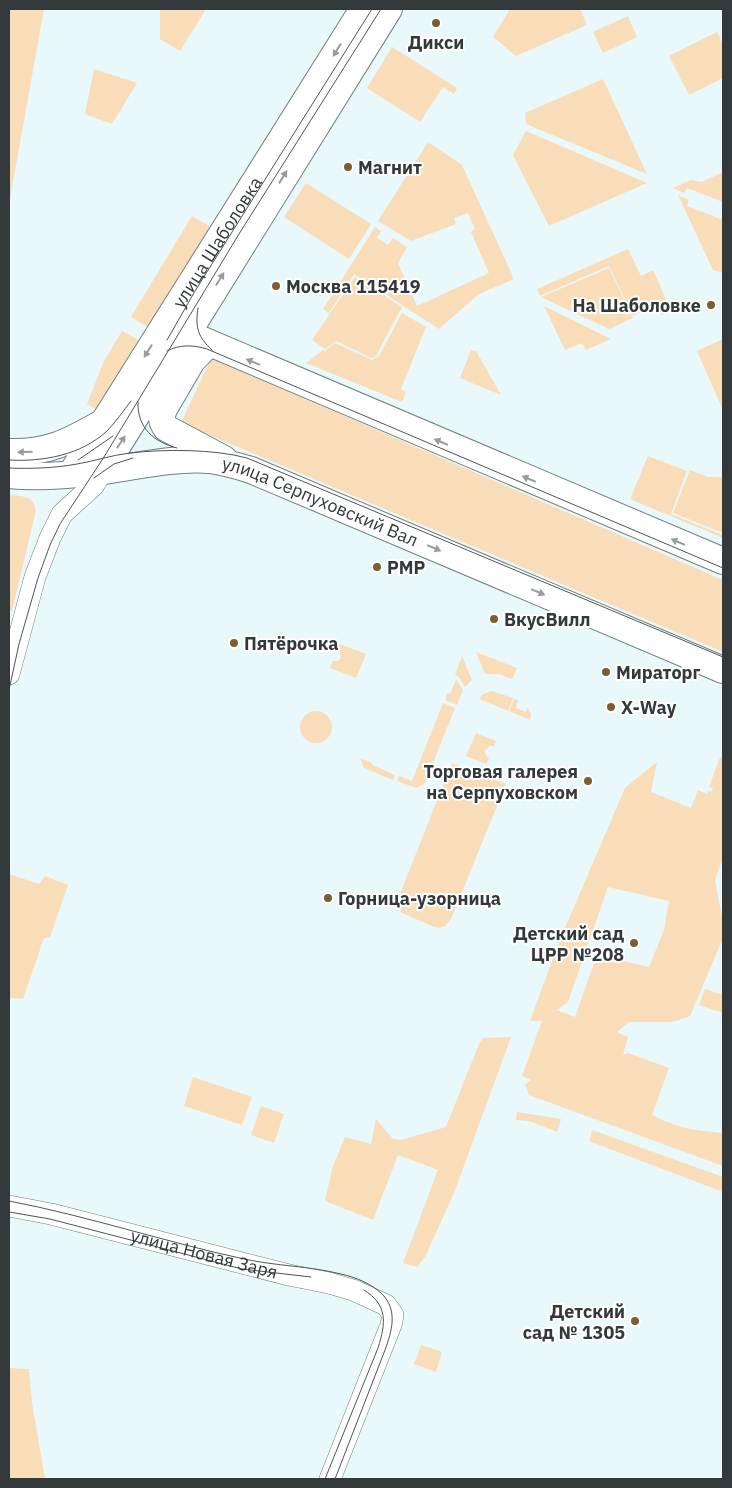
<svg xmlns="http://www.w3.org/2000/svg" width="732" height="1488" viewBox="0 0 732 1488" font-family="'IBM Plex Sans',sans-serif">
<style>
.green{fill:#f9ddb8;fill-rule:evenodd}
.lines{fill:none;stroke-linecap:round;stroke-linejoin:round}
.minor-casing{stroke:#728081;stroke-width:22}
.major-casing{stroke:#728081;stroke-width:28}
.minor{stroke:#fff;stroke-width:21}
.major{stroke:#fff;stroke-width:26}
.tram{stroke:#4e5556;stroke-width:1}
.oneway{fill:#999c9c}
.poi-dot{fill:#7c5e32;stroke:#fff;stroke-width:2}
.labels{text-anchor:middle;dominant-baseline:central;stroke-width:4;stroke-linejoin:round;paint-order:stroke}
.poi-label{font-size:18px;font-weight:bold;fill:#33393a;stroke:#fff;text-anchor:start}
.street-label{font-size:18px;fill:#33393a;stroke:#fff}
</style>
<rect width="100%" height="100%" fill="#e9f8fa"/>
<!-- green -->
<g class="green">
<path d="M 9,9 L 44,9 L 9,204 Z"/>
<path d="M 160,9 L 206,9 L 180,51 L 160,39 Z"/>
<path d="M 510,9 L 580,9 L 587,25 L 516,56 L 493,37 Z"/>
<path d="M 628,16 L 637,37 L 603,53 L 593,32 Z"/>
<path d="M 717,32 L 723,45 L 723,78 L 689,95 L 669,56 Z"/>
<path d="M 392,47 L 457,88 L 454,94 L 443,87 L 420,122 L 367,88 Z"/>
<path d="M 94,69 L 137,83 L 112,124 L 85,114 Z"/>
<path d="M 603,79 L 647,174 L 526,124 L 525,113 Z"/>
<path d="M 526,131 L 647,183 L 549,226 L 513,155 Z"/>
<path d="M 428,142 L 462,165 L 514,279 L 479,294 L 439,329 L 354,274 L 329,313 L 323,309 L 375,227 L 381,231 L 377,238 L 388,245 L 393,238 L 407,247 L 398,263 L 417,306 L 489,273 L 471,232 L 475,229 L 468,213 L 454,218 L 456,224 L 411,241 L 378,221 Z"/>
<path d="M 723,172 L 723,202 L 687,188 L 684,193 L 673,188 L 691,180 L 702,182 Z"/>
<path d="M 306,183 L 371,224 L 349,259 L 284,217 Z"/>
<path d="M 678,195 L 689,200 L 687,206 L 723,220 L 723,273 L 713,270 Z"/>
<path d="M 192,216 L 214,229 L 151,329 L 131,317 Z"/>
<path d="M 628,249 L 641,276 L 653,270 L 671,310 L 662,315 L 657,305 L 633,316 L 609,266 L 540,296 L 537,289 Z"/>
<path d="M 609,268 L 633,318 L 609,329 L 541,297 Z"/>
<path d="M 355,277 L 402,307 L 376,356 L 371,358 L 336,341 L 325,349 L 312,340 Z"/>
<path d="M 544,306 L 611,339 L 586,350 L 582,343 L 565,350 Z"/>
<path d="M 402,313 L 426,327 L 401,389 L 406,392 L 402,402 L 306,363 L 323,350 L 325,351 L 335,343 L 372,360 L 379,356 Z"/>
<path d="M 122,331 L 144,343 L 101,412 L 87,404 L 104,361 Z"/>
<path d="M 723,339 L 723,410 L 697,351 Z"/>
<path d="M 471,350 L 476,351 L 501,395 L 460,378 Z"/>
<path d="M 211,358 L 723,580 L 723,652 L 181,423 Z"/>
<path d="M 648,456 L 687,471 L 671,514 L 723,535 L 723,538 L 630,499 Z"/>
<path d="M 690,470 L 708,477 L 721,477 L 723,480 L 723,533 L 673,513 Z"/>
<path d="M 9,495 C 21,496 33,495 36,510 L 12,611 L 9,611 Z"/>
<path d="M 340,644 L 366,654 L 356,678 L 330,668 L 333,661 L 338,661 L 341,658 L 340,653 L 337,650 Z"/>
<path d="M 476,652 L 517,668 L 512,679 L 499,674 L 485,674 Z"/>
<path d="M 462,656 L 472,680 L 465,687 L 458,676 L 455,675 Z"/>
<path d="M 456,680 L 463,690 L 457,705 L 445,700 L 447,693 L 450,694 Z"/>
<path d="M 492,691 L 513,698 L 508,711 L 479,699 L 483,694 Z"/>
<path d="M 514,699 L 518,700 L 516,708 L 526,712 L 528,707 L 531,714 L 530,720 L 509,711 Z"/>
<path d="M 443,703 L 455,708 L 425,783 L 416,788 L 397,781 L 399,776 L 412,781 Z"/>
<circle cx="316" cy="727" r="16"/>
<path d="M 476,733 L 496,741 L 494,746 L 490,746 L 485,750 L 485,754 L 489,758 L 486,764 L 466,756 Z"/>
<path d="M 720,757 L 723,759 L 723,858 L 715,880 L 723,923 L 723,938 L 690,1016 L 672,1022 L 629,1022 L 617,1032 L 628,1037 L 623,1055 L 628,1053 L 669,1068 L 652,1115 C 680,1129 693,1130 723,1133 L 723,1166 L 529,1095 L 525,1085 L 531,1080 L 522,1076 L 542,1021 L 530,1021 L 559,942 L 625,788 L 657,762 L 651,792 L 691,808 L 698,790 L 707,794 L 708,791 L 711,792 L 713,788 L 709,787 ZM 608,887 L 669,901 L 664,930 L 649,967 L 597,955 L 575,1017 L 557,1010 L 568,1002 Z"/>
<path d="M 360,758 L 372,763 L 372,765 L 395,775 L 393,780 L 364,768 Z"/>
<path d="M 452,763 L 506,784 L 451,919 L 445,926 L 439,928 L 432,926 L 402,913 L 398,907 L 398,899 Z"/>
<path d="M 9,874 L 39,884 L 45,876 L 68,885 L 50,937 L 44,938 L 23,999 L 9,998 Z"/>
<path d="M 705,989 L 723,995 L 723,1013 L 699,1005 Z"/>
<path d="M 511,1037 L 454,1193 L 425,1257 L 417,1267 L 403,1263 L 438,1170 L 398,1155 L 373,1220 L 325,1201 L 332,1169 L 345,1137 L 371,1144 L 376,1119 L 393,1139 L 401,1140 L 446,1127 L 479,1044 L 483,1038 Z"/>
<path d="M 193,1077 L 252,1097 L 242,1125 L 184,1106 Z"/>
<path d="M 261,1106 L 284,1114 L 274,1143 L 251,1135 Z"/>
<path d="M 517,1112 L 561,1119 L 557,1132 L 529,1121 L 516,1120 Z"/>
<path d="M 592,1130 L 723,1177 L 723,1192 L 589,1141 Z"/>
<path d="M 421,1345 L 442,1352 L 436,1372 L 414,1364 Z"/>
<path d="M 9,1368 L 29,1369 L 32,1403 L 45,1479 L 9,1479 Z"/>
</g>
<g class="lines">
<defs>
<g id="minor">
<path d="M 9,674 L 35,577 L 50,538 L 62,514 L 94,485 L 102,471 L 92,465"/>
<path id="s1" d="M 9,1206 L 51,1214 L 289,1275 L 329,1283 L 353,1290 L 386,1305 L 393,1315 L 391,1325 L 330,1479"/>
</g>
<g id="major">
<path d="M 165,324 L 723,561"/>
<path d="M 209,343 L 192,361 L 164,409 C 161,417 161,421 166,428 L 224,459"/>
<path d="M 9,452 C 49,453 68,442 102,423"/>
<path d="M 102,471 L 389,9"/>
<path id="s2" d="M 71,474 L 363,9"/>
<path id="s3" d="M 9,475 C 40,478 73,475 104,471 C 137,466 178,457 210,460 C 224,462 238,466 251,470 L 723,670"/>
</g>
</defs>
<!-- minor casing -->
<use href="#minor" class="minor-casing"/>
<!-- major casing -->
<use href="#major" class="major-casing"/>
<!-- minor -->
<use href="#minor" class="minor"/>
<!-- major -->
<use href="#major" class="major"/>
<!-- tram -->
<g class="tram">
<path d="M 198,308 C 195,328 198,337 212,350"/>
<path d="M 167,340 L 195,291 L 372,9"/>
<path d="M 167,351 C 180,344 194,345 207,349 L 723,568"/>
<path d="M 138,402 C 137,428 154,442 177,448"/>
<path d="M 9,460 C 43,462 81,455 107,431 C 116,422 123,411 131,401"/>
<path d="M 78,460 L 113,436"/>
<path d="M 9,468 C 31,469 55,468 77,464 C 95,461 112,455 130,453 C 164,449 214,449 247,458 L 723,657"/>
<path d="M 94,478 L 114,464 L 133,458"/>
<path d="M 9,690 L 19,644 L 38,578 L 50,545 L 60,524 L 104,457 L 239,234 L 381,9"/>
<path d="M 9,1201 C 88,1216 165,1242 244,1259 C 276,1266 309,1266 341,1274 C 355,1277 372,1284 382,1294 C 398,1310 392,1331 385,1350 L 335,1479"/>
<path d="M 9,1212 L 50,1219 L 242,1269 L 311,1277"/>
<path d="M 325,1479 L 378,1348 C 386,1323 388,1305 364,1290"/>
</g>
</g>
<!-- one-way arrows -->
<defs><path id="oneway-solid" d="M-6-.8H1V-3.2L6.5 0L1 3.2V.8H-6Z" transform="scale(1.25)"/></defs>
<g class="oneway">
<use href="#oneway-solid" transform="translate(337 50) rotate(122)"/>
<use href="#oneway-solid" transform="translate(283 177) rotate(-58)"/>
<use href="#oneway-solid" transform="translate(220 279) rotate(-58)"/>
<use href="#oneway-solid" transform="translate(148 351) rotate(122)"/>
<use href="#oneway-solid" transform="translate(253 362) rotate(-157)"/>
<use href="#oneway-solid" transform="translate(121 442) rotate(-57)"/>
<use href="#oneway-solid" transform="translate(441 442) rotate(-157)"/>
<use href="#oneway-solid" transform="translate(25 452) rotate(179)"/>
<use href="#oneway-solid" transform="translate(529 479) rotate(-157)"/>
<use href="#oneway-solid" transform="translate(678 542) rotate(-157)"/>
<use href="#oneway-solid" transform="translate(434 548) rotate(23)"/>
<use href="#oneway-solid" transform="translate(538 592) rotate(23)"/>
</g>
<!-- markers -->
<g class="poi-dot">
<circle cx="436" cy="23" r="5"/>
<circle cx="348" cy="167" r="5"/>
<circle cx="276" cy="286" r="5"/>
<circle cx="711" cy="305" r="5"/>
<circle cx="377" cy="567" r="5"/>
<circle cx="494" cy="619" r="5"/>
<circle cx="234" cy="643" r="5"/>
<circle cx="606" cy="672" r="5"/>
<circle cx="611" cy="707" r="5"/>
<circle cx="588" cy="781" r="5"/>
<circle cx="328" cy="898" r="5"/>
<circle cx="634" cy="943" r="5"/>
<circle cx="635" cy="1321" r="5"/>
</g>
<g class="labels">
<!-- poi labels -->
<g class="poi-label">
<text x="436" y="42" text-anchor="middle">Дикси</text>
<text x="358" y="167">Магнит</text>
<text x="286" y="286">Москва 115419</text>
<text x="701" y="305" text-anchor="end">На Шаболовке</text>
<text x="387" y="567">PMP</text>
<text x="504" y="619">ВкусВилл</text>
<text x="244" y="643">Пятёрочка</text>
<text x="616" y="672">Мираторг</text>
<text x="621" y="707">X-Way</text>
<text x="578" y="771" text-anchor="end">Торговая галерея<tspan x="578" dy="21">на Серпуховском</tspan></text>
<text x="338" y="898">Горница-узорница</text>
<text x="624" y="933" text-anchor="end">Детский сад<tspan x="624" dy="21">ЦРР №208</tspan></text>
<text x="625" y="1311" text-anchor="end">Детский<tspan x="625" dy="21">сад № 1305</tspan></text>
</g>
<!-- street labels -->
<g class="street-label">
<text stroke="none"><textPath href="#s2" startOffset="274">улица Шаболовка</textPath></text>
<text stroke="none"><textPath href="#s3" startOffset="320">улица Серпуховский Вал</textPath></text>
<text stroke="none"><textPath href="#s1" startOffset="201">улица Новая Заря</textPath></text>
</g>
</g>
<!-- border -->
<rect width="732" height="1488" fill="none" stroke="#33393a" stroke-width="20"/>
</svg>
